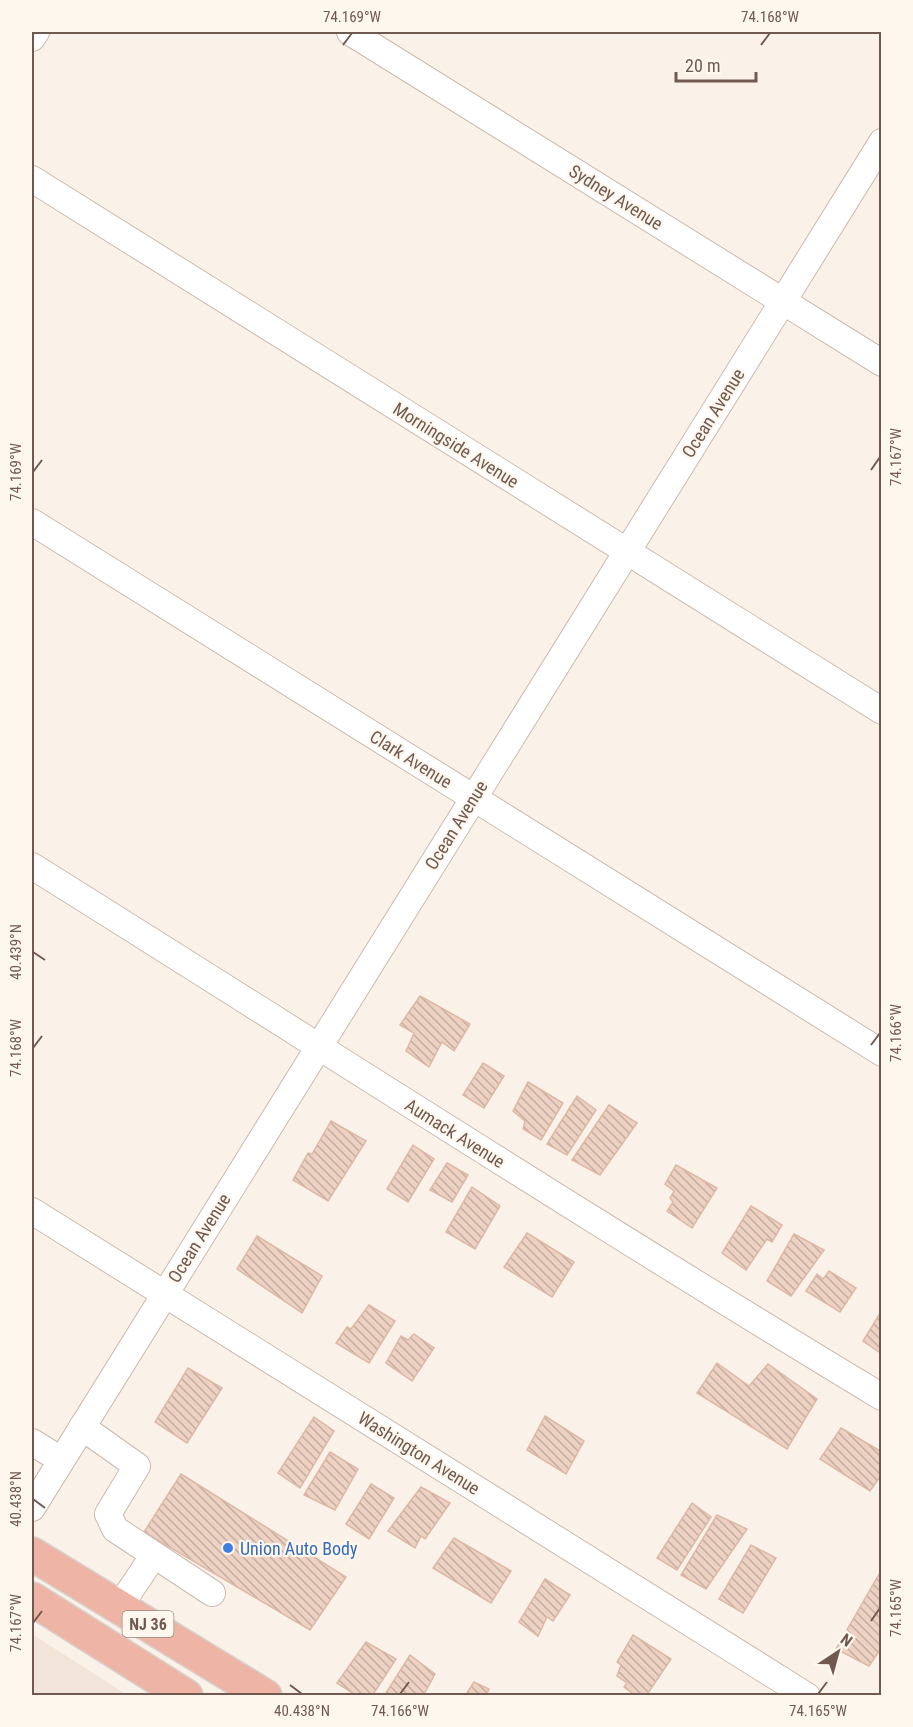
<svg xmlns="http://www.w3.org/2000/svg" width="913" height="1727" viewBox="0 0 913 1727" font-family="'Roboto Condensed',sans-serif">
<style>
.residential{fill:#f1e4d8}
.building{fill:url(#building-back-hatch);stroke:#deb8a5;stroke-width:1.5}
.lines{fill:none;stroke-linecap:round;stroke-linejoin:round}
.minor-casing{stroke:#cbbaaf;stroke-width:28}
.highway-casing{stroke:#d8d1ce;stroke-width:36}
.minor{stroke:#fff;stroke-width:26}
.highway{stroke:#eeb5a6;stroke-width:33}
.ticks{fill:none;stroke:#72594f;stroke-width:2}
.shop-dot{fill:#3f7fe0;stroke:#fdf7ee;stroke-width:2}
.labels{text-anchor:middle;dominant-baseline:central;stroke-width:4.5;stroke-linejoin:round;paint-order:stroke}
.shield{fill:#fdf7ee;stroke:#9c887f;stroke-width:1.5}
.shield-label{font-size:16px;font-weight:bold;fill:#72594f}
.street-label{font-size:18px;fill:#72594f;stroke:#fdf7ee}
.shop-label{font-size:18px;fill:#366cbe;stroke:#fdf7ee;text-anchor:start}
.neatline{fill:none;stroke:#72594f;stroke-width:2}
.ticks-label{font-size:15px;text-anchor:middle;fill:#72594f}
</style>
<defs>
<pattern id="building-back-hatch" width="6" height="6" patternUnits="userSpaceOnUse" patternTransform="scale(1.5)"><rect width="6" height="6" fill="#edd1c3"/><path d="M-1 5l2 2M0 0l6 6M5-1l2 2" fill="none" stroke="#c4ada1"/></pattern>
</defs>
<rect width="100%" height="100%" fill="#faf2e8"/>
<!-- residential -->
<path class="residential" d="M 32,1634 L 127,1695 L 32,1695 Z"/>
<!-- building -->
<g class="building">
<path d="M 420,996 L 470,1024 L 454,1051 L 442,1042 L 429,1067 L 406,1051 L 414,1033 L 400,1025 Z"/>
<path d="M 483,1063 L 504,1076 L 484,1108 L 463,1095 Z"/>
<path d="M 528,1082 L 563,1103 L 541,1140 L 523,1129 L 525,1121 L 513,1111 Z"/>
<path d="M 577,1096 L 596,1110 L 567,1155 L 547,1144 Z"/>
<path d="M 609,1105 L 637,1123 L 600,1175 L 572,1160 Z"/>
<path d="M 331,1121 L 366,1141 L 328,1201 L 293,1180 L 308,1153 L 312,1154 Z"/>
<path d="M 413,1145 L 434,1159 L 408,1202 L 387,1189 Z"/>
<path d="M 447,1163 L 468,1175 L 452,1202 L 430,1190 Z"/>
<path d="M 676,1165 L 717,1188 L 692,1228 L 667,1211 L 673,1202 L 670,1198 L 674,1191 L 665,1184 Z"/>
<path d="M 472,1187 L 500,1206 L 475,1249 L 446,1232 Z"/>
<path d="M 751,1206 L 782,1225 L 772,1242 L 767,1239 L 746,1270 L 722,1253 Z"/>
<path d="M 527,1233 L 574,1262 L 552,1297 L 504,1267 Z"/>
<path d="M 794,1234 L 824,1250 L 791,1296 L 767,1281 Z"/>
<path d="M 257,1236 L 322,1276 L 302,1313 L 237,1269 Z"/>
<path d="M 829,1271 L 856,1288 L 840,1312 L 806,1291 L 817,1274 L 823,1279 Z"/>
<path d="M 369,1305 L 395,1321 L 369,1363 L 336,1343 L 347,1327 L 351,1329 Z"/>
<path d="M 882,1310 L 882,1354 L 863,1341 Z"/>
<path d="M 414,1334 L 434,1348 L 412,1381 L 386,1363 L 401,1336 L 408,1340 Z"/>
<path d="M 717,1363 L 749,1386 L 768,1364 L 817,1399 L 787,1449 L 697,1393 Z"/>
<path d="M 188,1368 L 222,1388 L 187,1443 L 155,1422 Z"/>
<path d="M 545,1416 L 584,1441 L 566,1474 L 527,1450 Z"/>
<path d="M 314,1417 L 334,1431 L 300,1488 L 278,1473 Z"/>
<path d="M 841,1428 L 882,1452 L 882,1474 L 870,1491 L 820,1459 Z"/>
<path d="M 330,1452 L 358,1469 L 335,1510 L 304,1495 Z"/>
<path d="M 181,1474 L 346,1577 L 310,1630 L 144,1532 Z"/>
<path d="M 371,1484 L 394,1498 L 369,1539 L 346,1524 Z"/>
<path d="M 421,1487 L 450,1503 L 425,1539 L 421,1536 L 415,1548 L 388,1531 Z"/>
<path d="M 692,1503 L 711,1517 L 677,1570 L 657,1558 Z"/>
<path d="M 717,1515 L 747,1529 L 706,1589 L 681,1575 Z"/>
<path d="M 454,1538 L 511,1571 L 491,1603 L 433,1568 Z"/>
<path d="M 751,1545 L 776,1558 L 743,1613 L 719,1599 Z"/>
<path d="M 882,1569 L 882,1647 L 869,1666 L 836,1649 Z"/>
<path d="M 545,1579 L 570,1595 L 553,1621 L 547,1617 L 538,1636 L 519,1622 Z"/>
<path d="M 633,1635 L 671,1659 L 646,1696 L 636,1696 L 624,1687 L 627,1683 L 617,1676 L 621,1665 L 617,1662 Z"/>
<path d="M 366,1642 L 396,1659 L 372,1696 L 357,1696 L 337,1683 Z"/>
<path d="M 410,1655 L 435,1674 L 423,1696 L 384,1696 Z"/>
<path d="M 474,1682 L 489,1689 L 486,1696 L 465,1696 Z"/>
</g>
<g class="lines">
<defs>
<g id="minor">
<path d="M 350,32 L 882,363"/>
<path d="M 32,38 L 36,32"/>
<path d="M 32,179 L 882,711"/>
<path d="M 32,522 L 882,1053"/>
<path d="M 32,866 C 315,1043 595,1224 882,1397"/>
<path d="M 32,1211 L 807,1696"/>
<path d="M 82,1427 L 137,1466 L 108,1514 L 115,1529 L 212,1593"/>
<path d="M 32,1442 L 61,1460"/>
<path d="M 32,1508 L 882,142"/>
<path d="M 119,1607 L 154,1555"/>
</g>
<g id="highway">
<path d="M 32,1554 L 265,1696"/>
<path d="M 32,1599 L 186,1696"/>
</g>
</defs>
<!-- minor casing -->
<use href="#minor" class="minor-casing"/>
<!-- highway casing -->
<use href="#highway" class="highway-casing"/>
<!-- minor -->
<use href="#minor" class="minor"/>
<!-- highway -->
<use href="#highway" class="highway"/>
</g>
<!-- ticks -->
<path class="ticks" d="M 343,45 L 352,33M 761,45 L 770,33M 871,470 L 880,457M 33,472 L 42,460M 33,952 L 45,960M 871,1045 L 880,1033M 33,1048 L 42,1036M 33,1499 L 45,1508M 871,1621 L 880,1608M 33,1623 L 42,1611M 290,1685 L 302,1694M 400,1694 L 409,1682M 818,1694 L 827,1682"/>
<!-- markers -->
<circle class="shop-dot" cx="228" cy="1548" r="6"/>
<g class="labels">
<!-- shield labels -->
<rect class="shield" x="122.5" y="1611" width="51" height="26" rx="4.5"/>
<g class="shield-label">
<text x="148" y="1624">NJ 36</text>
</g>
<!-- street labels -->
<g class="street-label">
<text transform="translate(616 197) rotate(32)">Sydney Avenue</text>
<text transform="translate(713 413) rotate(-58)">Ocean Avenue</text>
<text transform="translate(456 445) rotate(32)">Morningside Avenue</text>
<text transform="translate(411 759) rotate(32)">Clark Avenue</text>
<text transform="translate(456 825) rotate(-58)">Ocean Avenue</text>
<text transform="translate(455 1133) rotate(32)">Aumack Avenue</text>
<text transform="translate(199 1238) rotate(-58)">Ocean Avenue</text>
<text transform="translate(419 1453) rotate(32)">Washington Avenue</text>
</g>
<!-- shop labels -->
<g class="shop-label">
<text x="240" y="1548">Union Auto Body</text>
</g>
</g>
<!-- border -->
<rect width="913" height="1727" fill="none" stroke="#fdf7ee" stroke-width="66"/>
<!-- north arrow -->
<g transform="translate(838 1652) rotate(36)" stroke="#fdf7ee" stroke-width="4.5" paint-order="stroke">
<path d="M0-4.5L10 22L0 15L-10 22Z" fill="#72594f"/>
<text y="-9" font-size="16" font-weight="bold" text-anchor="middle" fill="#72594f">N</text>
</g>
<!-- scale -->
<path d="M676 72v9h80v-9" fill="none" stroke="#72594f" stroke-width="3"/>
<text x="685" y="72" font-size="18" fill="#72594f" stroke="#fdf7ee" stroke-width="4.5" paint-order="stroke">20 m</text>
<rect x="33" y="33" width="847" height="1661" class="neatline"/>
<g class="ticks-label">
<text x="352" y="22">74.169°W</text>
<text x="770" y="22">74.168°W</text>
<text transform="translate(896 457) rotate(-90)" y="5">74.167°W</text>
<text transform="translate(16 472) rotate(-90)" y="5">74.169°W</text>
<text transform="translate(16 952) rotate(-90)" y="5">40.439°N</text>
<text transform="translate(896 1033) rotate(-90)" y="5">74.166°W</text>
<text transform="translate(16 1048) rotate(-90)" y="5">74.168°W</text>
<text transform="translate(16 1499) rotate(-90)" y="5">40.438°N</text>
<text transform="translate(896 1608) rotate(-90)" y="5">74.165°W</text>
<text transform="translate(16 1623) rotate(-90)" y="5">74.167°W</text>
<text x="302" y="1716">40.438°N</text>
<text x="400" y="1716">74.166°W</text>
<text x="818" y="1716">74.165°W</text>
</g>
</svg>
